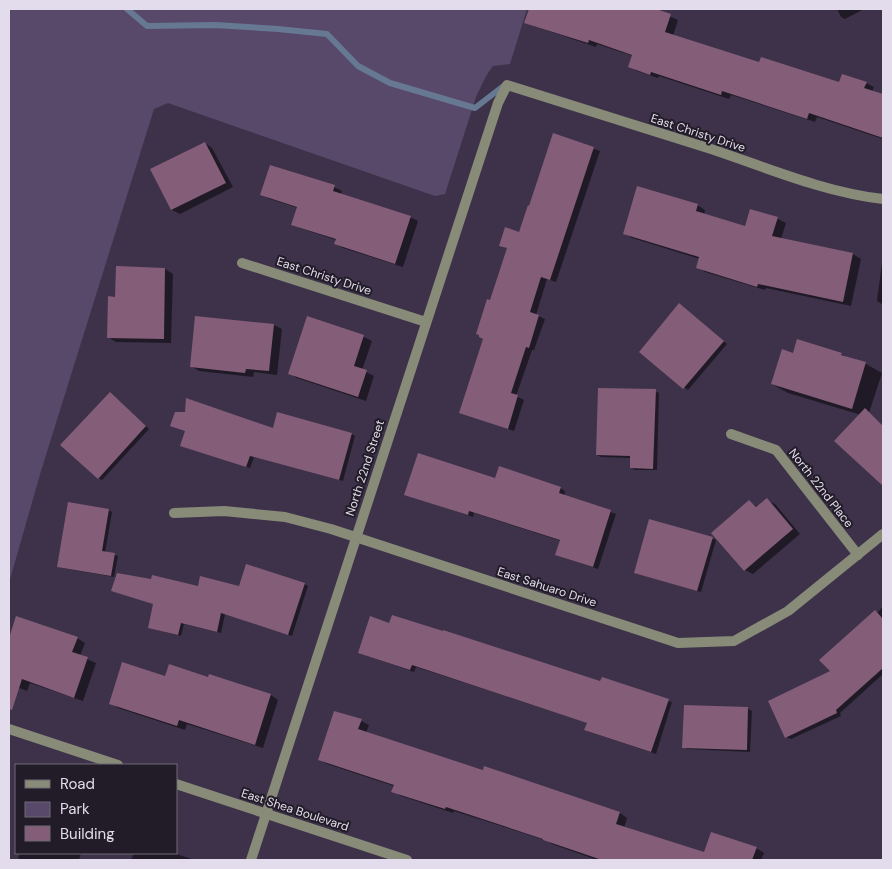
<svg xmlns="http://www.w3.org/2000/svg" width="892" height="869" viewBox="0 0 892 869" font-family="'DM Sans',sans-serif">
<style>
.green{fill:#58496a}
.shadow{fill:#0007}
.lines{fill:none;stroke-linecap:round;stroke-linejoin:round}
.stream{stroke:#667892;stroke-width:6}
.building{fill:#845d78}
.street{stroke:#878b77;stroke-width:10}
.labels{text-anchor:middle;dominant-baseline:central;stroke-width:4;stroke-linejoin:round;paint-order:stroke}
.street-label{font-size:12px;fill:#e3dcec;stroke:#211c27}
</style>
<rect width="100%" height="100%" fill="#3d324a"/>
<!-- green -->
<path class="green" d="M 9,9 L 527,9 L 510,64 L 493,66 L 486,76 L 476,97 L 445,194 L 435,196 L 168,103 L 154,109 L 41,471 L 9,583 Z"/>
<!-- shadow -->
<g class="shadow">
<path d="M 530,9 L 652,9 L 678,20 L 673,36 L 760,64 L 840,84 L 866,83 L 874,87 L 872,92 L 883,96 L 883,139 L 817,117 L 815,122 L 731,95 L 729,99 L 659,76 L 658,78 L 637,71 L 629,66 L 633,56 L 597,44 L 596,47 L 534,26 L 526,22 Z"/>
<path d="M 837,9 L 864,9 L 845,19 L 841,17 Z"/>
<path d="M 553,135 L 600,151 L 556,282 L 547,279 L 536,315 L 545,319 L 534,350 L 532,350 L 516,396 L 524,400 L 514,431 L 460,412 L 484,339 L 491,302 L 509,249 L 500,245 L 519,234 L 530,207 Z"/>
<path d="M 205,143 L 212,148 L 233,187 L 180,214 L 172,210 L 152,170 Z"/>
<path d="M 334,187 L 342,191 L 341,194 L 410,217 L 418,221 L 403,267 L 343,248 L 335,243 L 336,240 L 300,228 L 293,224 L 298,208 L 270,199 L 262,195 Z"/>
<path d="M 697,205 L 705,210 L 704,215 L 745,228 L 751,210 L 778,219 L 786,223 L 781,239 L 853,254 L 861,259 L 851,306 L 766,288 L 765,290 L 705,272 L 698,267 L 700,259 L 632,238 L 624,233 Z"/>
<path d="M 883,255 L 883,305 L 877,301 Z"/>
<path d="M 165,269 L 173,274 L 171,343 L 116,342 L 108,337 L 116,298 Z"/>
<path d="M 683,307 L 727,344 L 688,390 L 641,352 Z"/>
<path d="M 308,318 L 364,337 L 372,341 L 362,370 L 374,376 L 366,401 L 297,378 L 289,373 Z"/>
<path d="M 274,325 L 282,329 L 277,375 L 254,372 L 253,377 L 199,371 L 191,366 Z"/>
<path d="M 794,354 L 841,354 L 850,359 L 866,364 L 882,373 L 869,413 L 883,426 L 883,484 L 836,440 L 861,415 L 788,393 L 772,384 Z"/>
<path d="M 655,391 L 659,393 L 657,470 L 635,470 L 631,468 L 631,458 L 601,457 L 597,455 Z"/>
<path d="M 113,396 L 149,429 L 102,480 L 98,478 Z"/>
<path d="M 352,434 L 355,436 L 343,481 L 254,457 L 250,468 L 185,447 Z"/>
<path d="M 496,479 L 560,488 L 565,491 L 564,496 L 616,514 L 598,569 L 562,557 L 561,541 L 474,513 L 473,517 L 406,494 Z"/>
<path d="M 767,500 L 775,504 L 800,534 L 753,574 L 745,570 L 749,502 L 758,507 Z"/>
<path d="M 108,510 L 112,512 L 105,553 L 118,556 L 114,577 L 62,568 L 59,566 Z"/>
<path d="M 712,538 L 716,540 L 701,592 L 639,574 Z"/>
<path d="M 304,584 L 308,586 L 292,636 L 225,614 L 221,633 L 184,624 L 181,636 L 153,629 L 149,627 L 155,604 L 112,591 Z"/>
<path d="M 883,606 L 883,674 L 840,713 L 841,716 L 791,739 L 786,737 L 832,672 Z"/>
<path d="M 17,618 L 77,638 L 85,643 L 80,656 L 96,663 L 83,701 L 30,683 L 27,691 L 9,684 L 9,642 Z"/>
<path d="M 359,653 L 601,682 L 672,702 L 656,754 L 590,732 L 586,730 L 588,723 L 416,667 L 414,672 Z"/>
<path d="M 166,677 L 271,695 L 278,700 L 263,748 L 187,724 L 185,730 L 118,708 L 110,703 Z"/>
<path d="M 685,707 L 748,709 L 752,711 L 750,752 L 687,749 L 684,747 Z"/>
<path d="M 361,721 L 369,725 L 366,733 L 620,813 L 627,818 L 624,828 L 705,853 L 756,848 L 764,853 L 761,860 L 597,860 L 552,844 L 545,840 L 454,811 L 453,813 L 401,796 L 393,791 L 394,786 L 327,764 L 320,760 Z"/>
<path d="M 20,853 L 81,853 L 79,860 L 21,860 L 18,858 Z"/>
<path d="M 134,853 L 173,853 L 195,860 L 131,860 Z"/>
</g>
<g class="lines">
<!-- stream -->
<path class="stream" d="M 127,9 L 147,26 L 215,25 L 278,29 L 327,34 L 358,66 L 390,83 L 475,108 L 506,84"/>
</g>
<!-- building -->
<g class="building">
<path d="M 529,9 L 656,9 L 671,14 L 665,32 L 759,62 L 761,57 L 839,82 L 842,74 L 867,82 L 864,88 L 883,94 L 883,138 L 809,113 L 807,119 L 722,91 L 721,95 L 651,72 L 650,75 L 628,67 L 632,55 L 589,40 L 588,43 L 524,23 Z"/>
<path d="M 553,133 L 594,147 L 550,280 L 541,277 L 530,312 L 539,315 L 529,348 L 526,347 L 511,393 L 518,395 L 508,429 L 459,413 L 483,339 L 479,337 L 479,335 L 476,334 L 487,299 L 490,300 L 507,248 L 499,246 L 505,227 L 519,232 L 528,205 L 529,206 Z"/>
<path d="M 205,142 L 226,183 L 171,210 L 150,169 Z"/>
<path d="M 270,165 L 335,185 L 333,191 L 411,216 L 395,264 L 334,244 L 336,239 L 291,225 L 297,207 L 260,195 Z"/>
<path d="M 637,186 L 698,204 L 696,211 L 745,226 L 750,209 L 778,217 L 772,236 L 853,253 L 843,302 L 758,284 L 757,287 L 696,268 L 699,257 L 623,234 Z"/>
<path d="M 116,266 L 165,268 L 164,339 L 107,338 L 108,296 L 115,297 Z"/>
<path d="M 679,303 L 724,341 L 683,389 L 639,352 Z"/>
<path d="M 195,316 L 274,324 L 269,371 L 246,369 L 245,373 L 190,367 Z"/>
<path d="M 307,316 L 364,335 L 354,366 L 367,370 L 358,397 L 288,374 Z"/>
<path d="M 797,339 L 842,353 L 841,355 L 866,362 L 852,409 L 771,384 L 782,349 L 793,353 Z"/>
<path d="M 598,388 L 656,389 L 653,469 L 630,468 L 630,456 L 596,455 Z"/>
<path d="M 110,392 L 146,426 L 98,479 L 60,445 Z"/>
<path d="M 186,398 L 273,428 L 277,412 L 352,433 L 339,480 L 250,456 L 246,467 L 180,446 L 185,431 L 170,426 L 175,412 L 185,412 Z"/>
<path d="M 865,408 L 883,426 L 883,486 L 834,441 Z"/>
<path d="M 418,453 L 495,478 L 499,466 L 561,487 L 559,493 L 611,510 L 593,567 L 555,555 L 560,540 L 469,511 L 468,515 L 404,495 Z"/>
<path d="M 767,498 L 793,529 L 744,571 L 711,533 L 749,500 L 756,507 Z"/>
<path d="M 68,502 L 109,509 L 102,551 L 115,553 L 111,576 L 57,567 Z"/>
<path d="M 649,519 L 713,537 L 697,591 L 634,573 Z"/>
<path d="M 246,564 L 305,583 L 288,635 L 221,613 L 217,632 L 181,623 L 178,635 L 148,628 L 153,604 L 111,591 L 117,573 L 151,579 L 152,575 L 198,586 L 200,576 L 239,586 Z"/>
<path d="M 875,610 L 883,619 L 883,668 L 836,710 L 837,713 L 785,738 L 768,701 L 830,671 L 819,660 Z"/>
<path d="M 392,615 L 443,631 L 443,630 L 600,681 L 602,677 L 669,699 L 651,752 L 584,730 L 587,723 L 412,665 L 410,670 L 358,653 L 370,616 L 389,623 Z"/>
<path d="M 16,616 L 78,637 L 72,652 L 88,657 L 74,698 L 22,679 L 12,710 L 9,709 L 9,638 Z"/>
<path d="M 122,662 L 165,676 L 169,664 L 208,677 L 209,674 L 271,694 L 255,745 L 179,720 L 177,726 L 109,704 Z"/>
<path d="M 684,705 L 748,707 L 747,750 L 682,748 Z"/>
<path d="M 334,711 L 362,719 L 358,729 L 483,770 L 484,766 L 620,812 L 616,824 L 704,852 L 711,832 L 757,847 L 752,860 L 602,860 L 543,840 L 543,839 L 446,807 L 445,809 L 391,792 L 394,785 L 318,760 Z"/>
</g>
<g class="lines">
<!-- street -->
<g class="street">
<path d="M 242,263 L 426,322"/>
<path d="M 731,434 L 776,450 L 858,555"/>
<path d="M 174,513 L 224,511 L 285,517 L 331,529 L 678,643 L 734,641 L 788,611 L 883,534"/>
<path d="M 9,729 L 118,765"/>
<path d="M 176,784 L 407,860"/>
<path d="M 251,860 L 498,103 L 507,85 C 575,106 643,127 711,149 C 768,168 823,192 883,199"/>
</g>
</g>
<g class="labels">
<!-- street labels -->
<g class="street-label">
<text transform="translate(698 133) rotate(18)">East Christy Drive</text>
<text transform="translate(324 276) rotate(18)">East Christy Drive</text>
<text transform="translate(365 468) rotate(-72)">North 22nd Street</text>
<text transform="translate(821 488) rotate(52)">North 22nd Place</text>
<text transform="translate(547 587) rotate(18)">East Sahuaro Drive</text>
<text transform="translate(295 810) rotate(18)">East Shea Boulevard</text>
</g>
</g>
<!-- border -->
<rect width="892" height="869" fill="none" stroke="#e3dcec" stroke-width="20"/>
<!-- legend -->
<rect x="15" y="764" width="162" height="90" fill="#211c27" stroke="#6f6976"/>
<rect x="25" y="780" width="25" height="8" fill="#878b77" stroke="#6f6976"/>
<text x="60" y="789" font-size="15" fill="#e3dcec">Road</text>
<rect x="25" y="802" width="25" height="15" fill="#58496a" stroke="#6f6976"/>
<text x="60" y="814" font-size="15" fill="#e3dcec">Park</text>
<rect x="25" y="826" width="25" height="15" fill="#845d78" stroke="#6f6976"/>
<text x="60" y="839" font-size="15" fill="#e3dcec">Building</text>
</svg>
